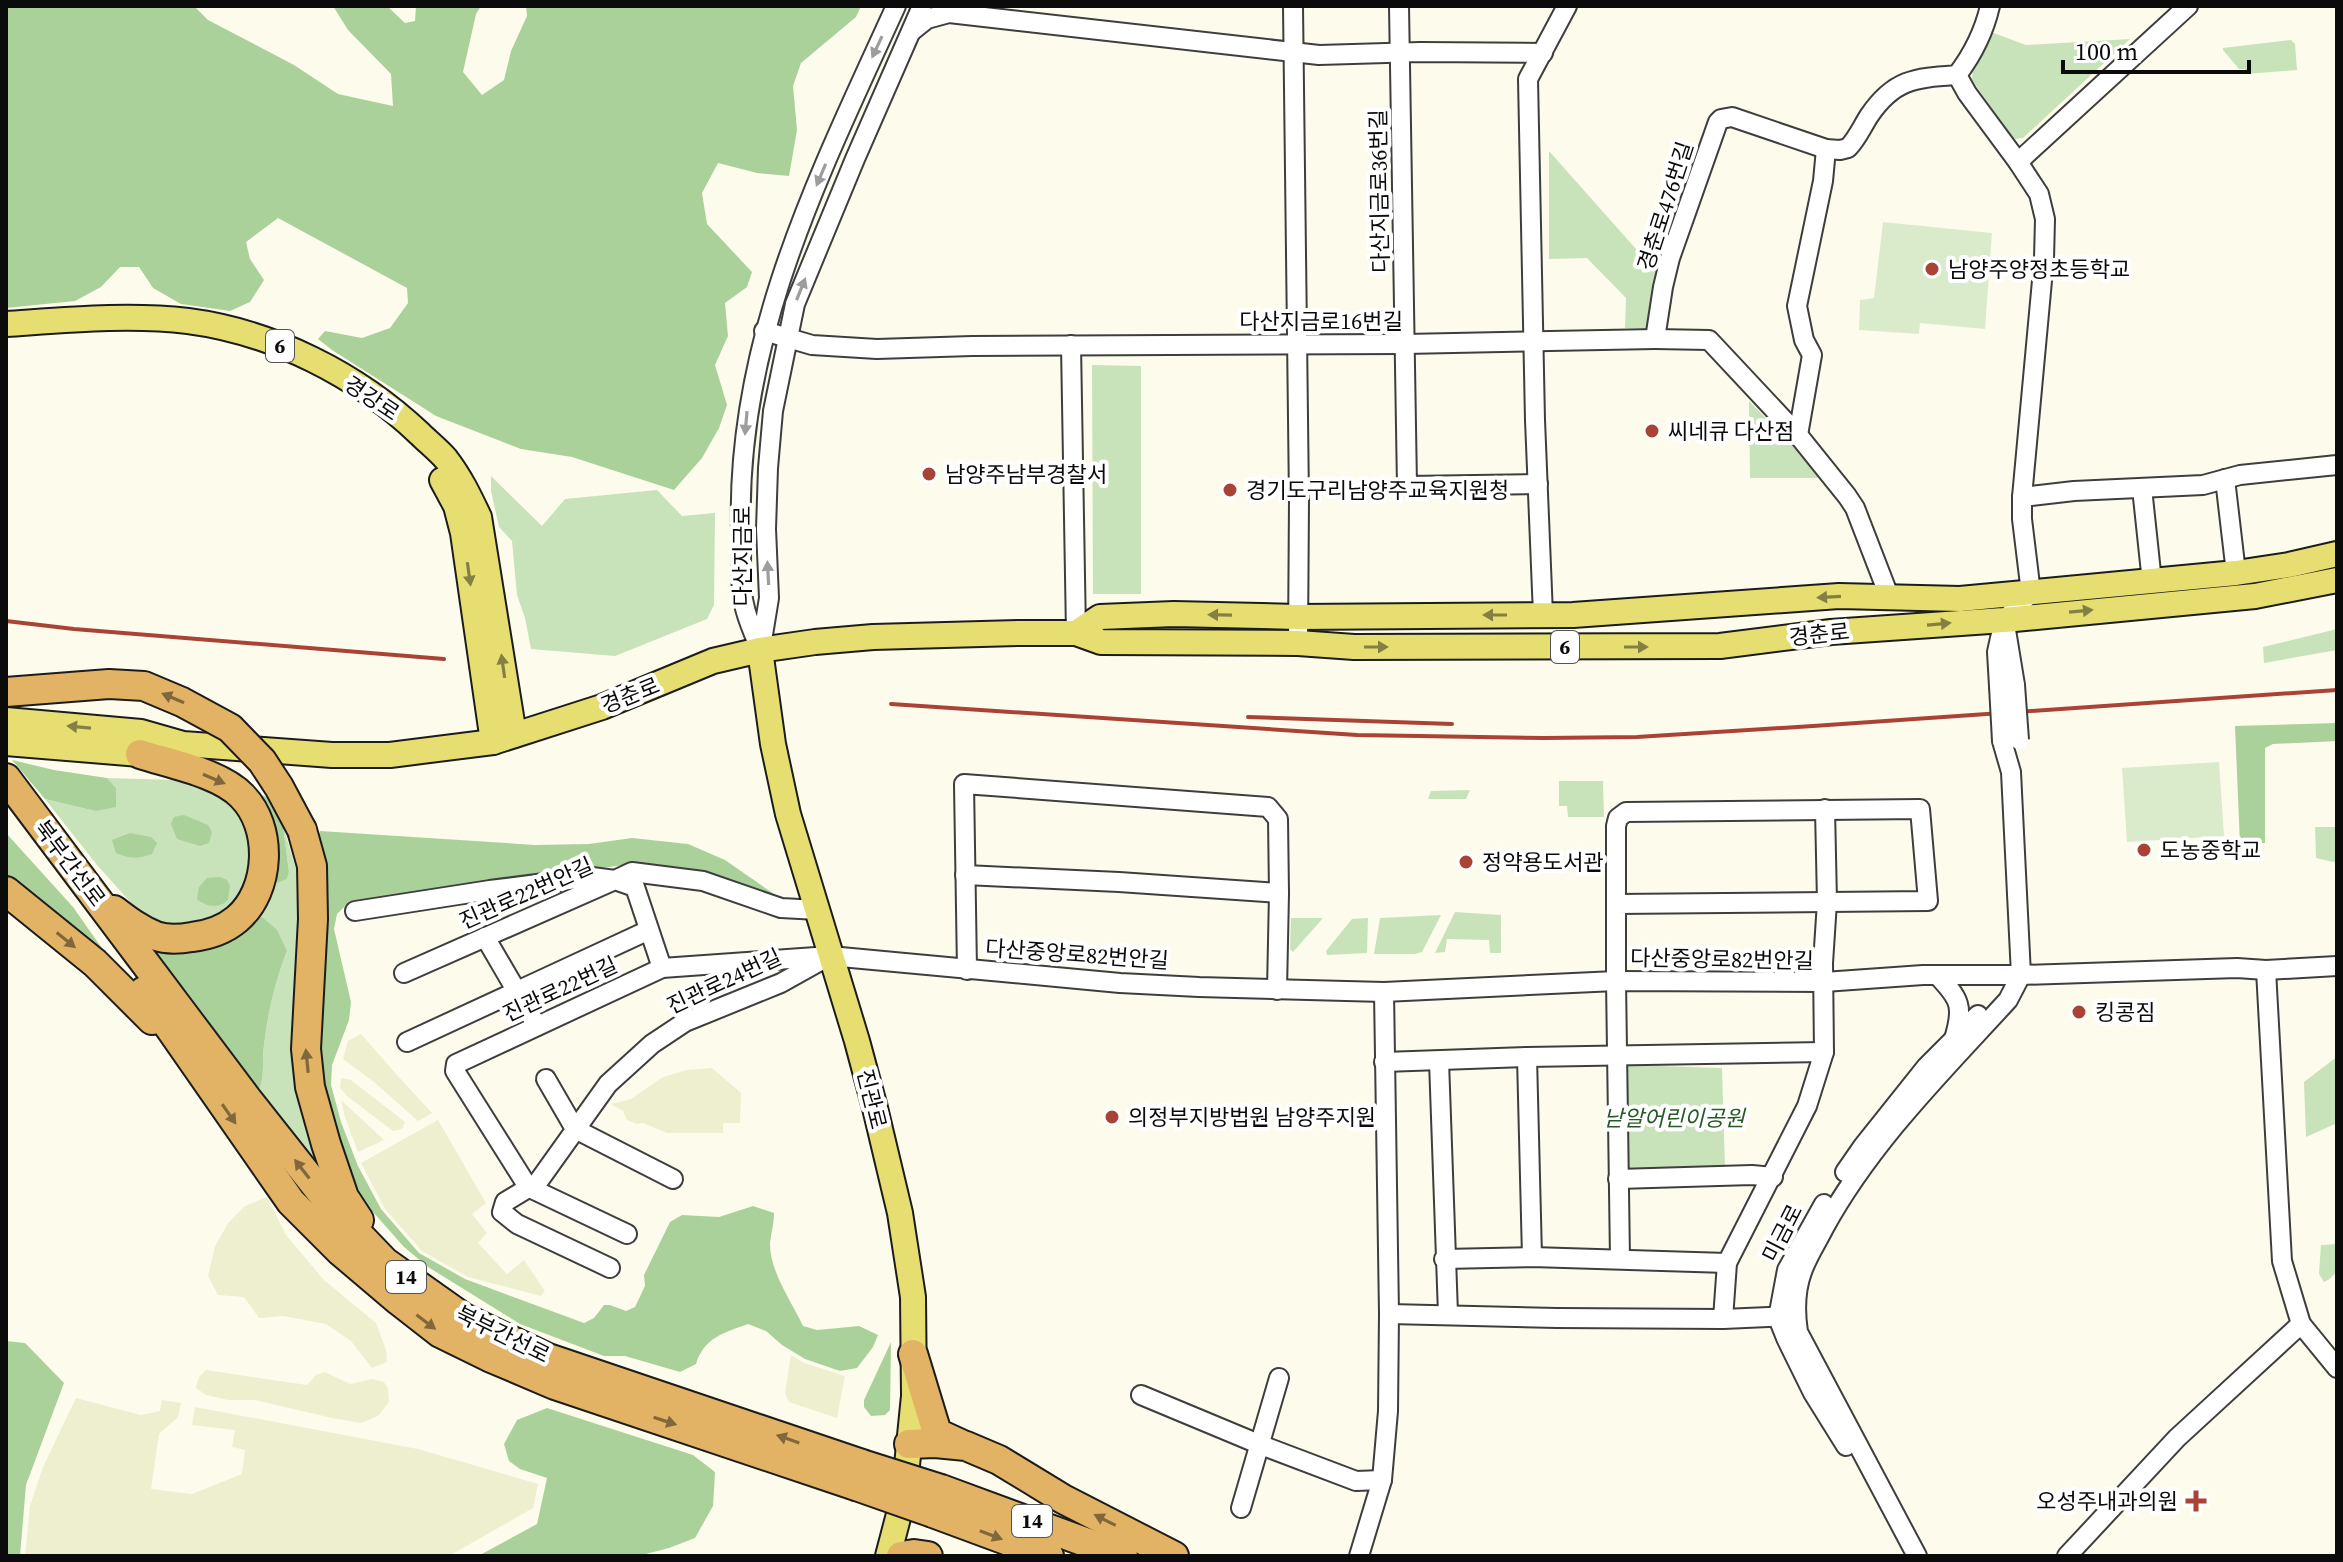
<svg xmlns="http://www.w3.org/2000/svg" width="2343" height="1562" viewBox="0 0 2343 1562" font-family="'Source Serif 4','Noto Sans KR',serif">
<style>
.farmland{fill:#edefcf}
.green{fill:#c8e2ba}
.forest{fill:#abd19b}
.pitch{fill:#daebcb}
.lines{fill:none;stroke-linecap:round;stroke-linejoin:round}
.minor-casing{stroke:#3e3e3e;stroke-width:22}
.major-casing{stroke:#1c1c1c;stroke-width:28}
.highway-casing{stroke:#1c1c1c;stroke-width:32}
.minor{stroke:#fff;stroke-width:18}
.major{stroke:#e7de71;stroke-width:24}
.highway{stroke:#e2b364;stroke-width:28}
.rail{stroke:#a94335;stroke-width:4}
.minor-bridge-casing{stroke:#3e3e3e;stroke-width:22;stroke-linecap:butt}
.highway-bridge-casing{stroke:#1c1c1c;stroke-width:32;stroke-linecap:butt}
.minor-bridge{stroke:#fff;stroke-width:18}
.highway-bridge{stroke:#e2b364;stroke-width:28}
.oneway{fill:#9d9d9d}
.oneway2{fill:#847f43}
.oneway3{fill:#81673c}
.poi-dot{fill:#a94335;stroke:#fff;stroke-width:3}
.labels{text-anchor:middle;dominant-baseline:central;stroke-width:8;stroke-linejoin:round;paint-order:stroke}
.shield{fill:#fff;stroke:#545454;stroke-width:2}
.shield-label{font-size:20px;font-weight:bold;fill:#0b0b0b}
.street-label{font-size:22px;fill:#0b0b0b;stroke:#fff}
.poi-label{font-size:22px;fill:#0b0b0b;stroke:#fff;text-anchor:start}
.park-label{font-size:22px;font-style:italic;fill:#265a24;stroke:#fff}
</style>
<rect width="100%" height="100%" fill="#fdfcec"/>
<!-- farmland -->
<g class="farmland">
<path d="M 361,1034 L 397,1075 L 432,1113 L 418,1121 L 374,1082 L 343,1059 L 348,1041 Z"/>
<path d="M 712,1068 L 741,1093 L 740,1123 L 723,1123 L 723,1133 L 667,1133 L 643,1123 L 637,1124 L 627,1120 L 623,1111 L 611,1104 L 631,1099 L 663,1077 L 687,1070 Z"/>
<path d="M 341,1078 L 351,1080 L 405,1122 L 402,1129 L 393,1131 L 347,1096 L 340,1088 Z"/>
<path d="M 341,1100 L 370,1127 L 384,1140 L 358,1152 L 345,1117 Z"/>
<path d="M 438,1120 L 486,1203 L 472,1214 L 487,1233 L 478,1243 L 507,1274 L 524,1260 L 545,1291 L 541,1296 L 468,1277 L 422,1251 L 385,1209 L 361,1163 Z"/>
<path d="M 267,1197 L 286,1235 L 324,1280 L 376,1323 L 386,1350 L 387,1362 L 372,1368 L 351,1341 L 326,1324 L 283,1316 L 259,1318 L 244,1297 L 218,1295 L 208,1276 L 215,1246 L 229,1222 L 245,1206 Z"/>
<path d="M 791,1355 L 804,1363 L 845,1376 L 837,1418 L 789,1402 L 785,1393 Z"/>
<path d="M 206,1370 L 307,1385 L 316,1375 L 325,1372 L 350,1384 L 372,1379 L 384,1382 L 388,1389 L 389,1402 L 378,1416 L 361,1423 L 332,1418 L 255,1400 L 228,1400 L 206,1395 L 196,1388 L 199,1377 Z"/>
<path d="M 76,1398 L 141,1415 L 160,1411 L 162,1400 L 181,1403 L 178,1417 L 159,1434 L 151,1489 L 192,1494 L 242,1474 L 245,1450 L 232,1447 L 235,1430 L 192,1425 L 195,1407 L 418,1449 L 538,1484 L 533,1508 L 449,1556 L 25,1556 L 30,1506 L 43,1467 Z"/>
</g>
<!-- green -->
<g class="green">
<path d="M 1991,32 L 2026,45 L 2130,39 L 2023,138 L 2014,139 L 1972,80 L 1973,66 Z"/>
<path d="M 2291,40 L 2295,44 L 2297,70 L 2245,74 L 2245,69 L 2239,69 L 2223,50 L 2223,48 Z"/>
<path d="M 1549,151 L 1660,276 L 1654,321 L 1647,328 L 1625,328 L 1626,298 L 1587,258 L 1549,259 Z"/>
<path d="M 1092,365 L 1141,366 L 1141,594 L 1093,594 Z"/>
<path d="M 1749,401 L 1811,465 L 1818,478 L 1750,478 Z"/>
<path d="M 491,476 L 542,526 L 565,499 L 657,490 L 682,516 L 715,513 L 714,605 L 707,619 L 615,656 L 531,649 L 525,618 L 517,595 L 512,541 L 499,527 L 491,491 Z"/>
<path d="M 2337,629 L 2337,650 L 2264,663 L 2263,647 Z"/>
<path d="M 107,778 L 177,780 L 213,785 L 254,815 L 253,891 L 213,925 L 162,927 L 144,917 L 97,865 L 45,799 L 95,811 L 116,788 Z"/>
<path d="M 1559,781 L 1603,781 L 1604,817 L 1568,817 L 1567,806 L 1559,806 Z"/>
<path d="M 1470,790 L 1466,799 L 1428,799 L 1431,791 Z"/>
<path d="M 283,826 L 296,869 L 298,941 L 336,1194 L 289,1134 L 259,1090 C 265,1077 262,1060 264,1045 C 268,1012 275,982 287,951 L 246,925 L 271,874 L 278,882 L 287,879 L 289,872 Z"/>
<path d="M 2315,827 L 2337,827 L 2337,861 L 2333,862 L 2316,858 Z"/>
<path d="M 1455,912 L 1501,915 L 1501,953 L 1490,953 L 1489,940 L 1447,939 L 1445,952 L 1435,953 Z"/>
<path d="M 1441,915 L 1422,952 L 1415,954 L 1374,954 L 1380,918 Z"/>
<path d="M 1291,918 L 1323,918 L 1293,952 L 1290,949 Z"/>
<path d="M 1368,918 L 1367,953 L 1327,955 L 1326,951 L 1352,919 Z"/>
<path d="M 2334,1059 L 2337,1059 L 2337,1123 L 2306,1137 L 2304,1082 Z"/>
<path d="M 1628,1065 L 1722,1068 L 1725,1169 L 1632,1171 L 1624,1165 L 1623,1071 Z"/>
<path d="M 2337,1244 C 2337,1261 2342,1274 2324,1282 L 2319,1274 L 2321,1245 Z"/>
</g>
<!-- forest -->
<g class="forest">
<path d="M 6,6 L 194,6 L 208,20 L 294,65 L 338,94 L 393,106 L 391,74 L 348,30 L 333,6 L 387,6 L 405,23 L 415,21 L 416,6 L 481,6 L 476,14 L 463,72 L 482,95 L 504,80 L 511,51 L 527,16 L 526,6 L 861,6 L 856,17 L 801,63 L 793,86 L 797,130 L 789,176 L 757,173 L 718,163 L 702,193 L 707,224 L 752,272 L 747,287 L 725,303 L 728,336 L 715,365 L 727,405 L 719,428 L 702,458 L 674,490 L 572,457 L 521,449 L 436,416 L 332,350 L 318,339 L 325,331 L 362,338 L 390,328 L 408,303 L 407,288 L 278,218 L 246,242 L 250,259 L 264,280 L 250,302 L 230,311 L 181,304 L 153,288 L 139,267 L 120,267 L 101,287 L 75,301 L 6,308 Z"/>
<path d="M 2337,723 L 2337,741 L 2273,744 L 2265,748 L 2265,843 L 2240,844 L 2235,726 Z"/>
<path d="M 12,760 L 54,770 L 107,778 L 116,788 L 116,807 L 95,811 L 45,799 Z"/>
<path d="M 243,787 L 266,797 L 283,826 L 289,872 L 287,879 L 277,883 L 271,874 Z"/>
<path d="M 184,815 L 208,825 L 212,832 L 209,843 L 200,846 L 177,839 L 171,824 L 174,817 Z"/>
<path d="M 320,831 L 535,845 L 589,844 L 632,838 L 688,844 L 725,860 L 774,894 L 686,868 L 624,865 L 350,901 L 337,914 L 334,929 L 351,1002 L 349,1020 L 332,1065 L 331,1085 L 341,1122 L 358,1166 L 381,1209 L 419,1253 L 465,1279 L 584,1323 L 594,1318 L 604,1305 L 610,1305 L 626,1311 L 635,1307 L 645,1286 L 644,1275 L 670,1222 L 682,1215 L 719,1217 L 753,1206 L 774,1213 C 774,1224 771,1233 770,1244 C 770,1272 792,1302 803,1326 L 817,1330 L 859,1326 L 878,1335 L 873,1347 L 857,1368 L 840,1371 L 805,1359 L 782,1345 L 766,1331 L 748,1324 C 723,1333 704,1338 696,1364 L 680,1372 L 625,1356 L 604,1356 L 520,1324 L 428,1267 L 404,1247 L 373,1212 L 344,1168 L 316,1070 L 316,846 Z"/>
<path d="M 6,833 L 73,907 L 111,961 L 49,906 L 6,877 Z"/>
<path d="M 130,833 L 151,837 L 157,843 L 152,854 C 138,859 129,859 116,853 L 112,840 Z"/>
<path d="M 220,877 L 227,880 L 230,886 L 228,900 C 219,909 206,907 197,899 L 199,887 L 207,878 Z"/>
<path d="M 262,917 L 277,930 L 287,951 C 275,982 268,1012 264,1045 C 262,1060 265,1077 259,1090 L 187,992 L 143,946 L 246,925 Z"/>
<path d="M 6,1341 L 25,1343 L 64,1383 L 26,1485 L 20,1556 L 6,1556 Z"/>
<path d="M 891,1342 L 890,1410 L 885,1415 L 871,1416 L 864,1407 L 864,1400 Z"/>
<path d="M 547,1408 L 693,1455 L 715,1472 L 713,1506 L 695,1538 L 669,1548 L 638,1556 L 478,1556 L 537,1524 L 547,1478 L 520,1469 L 509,1461 L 504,1444 L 517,1420 Z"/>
</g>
<!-- pitch -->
<g class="pitch">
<path d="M 1883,222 L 1992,233 L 1985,329 L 1920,323 L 1919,334 L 1859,330 L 1860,300 L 1874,298 Z"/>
<path d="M 2219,762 L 2224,836 L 2127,842 L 2122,768 Z"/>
</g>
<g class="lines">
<defs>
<g id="minor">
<path d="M 1293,6 L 1299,500 L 1298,643"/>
<path d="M 1399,6 L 1407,486 L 1538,484"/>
<path d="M 912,31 L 927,19 L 949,13 L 1319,55 L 1420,52 L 1543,53"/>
<path d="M 1957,75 L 1967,93 L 2018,162 L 2039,194 L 2045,219 L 2044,259 L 2022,497 L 2022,519 L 2031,593 L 2004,620 L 1997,652 L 1999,686"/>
<path d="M 2018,162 L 2188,6"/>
<path d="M 764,331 L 812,345 L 877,349 L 972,346 L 1405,344 L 1655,339"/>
<path d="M 1071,345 L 1076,633"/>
<path d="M 1798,435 L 1812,355 L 1804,340 L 1797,306 L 1823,181 L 1826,149"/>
<path d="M 2225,479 L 2236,573"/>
<path d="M 2142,488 L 2152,582"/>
<path d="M 2022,497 L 2074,491 L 2203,485 L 2240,475 L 2337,465"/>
<path d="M 1889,596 L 1855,508 L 1847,496 L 1798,435 L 1709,340 L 1655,339 L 1663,287 L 1670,258 L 1718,122 L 1721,119 L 1732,117 L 1826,149 L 1840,150 L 1848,148 C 1857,139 1862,127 1869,116 C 1894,79 1915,78 1957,75 C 1973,54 1984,32 1990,6"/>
<path d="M 1543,615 L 1535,420 L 1528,79 L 1567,6"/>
<path d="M 2006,630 L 2015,685"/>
<path d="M 761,647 L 769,598 L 766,529 L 768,468 L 773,411 L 795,304 L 855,159 L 922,6"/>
<path d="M 760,650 C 755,635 747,620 744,604 C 739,584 742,554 741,532 C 735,340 819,175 896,6"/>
<path d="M 965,875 L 1119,882 L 1279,893"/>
<path d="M 1617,904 L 1928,901 L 1920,809 L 1626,812 L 1618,818 L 1616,826 L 1616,981 L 1620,1259"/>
<path d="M 355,911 L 490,890 L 592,877 L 615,880 L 632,872 L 703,881 L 781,908 L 818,910"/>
<path d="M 485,937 L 537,1026"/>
<path d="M 967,970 L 964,784 L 1268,807 L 1278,819 L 1279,893 L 1277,990"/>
<path d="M 404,973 L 615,880 L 635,887 L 662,968"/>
<path d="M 1937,975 C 1960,999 1964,1006 1954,1039"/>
<path d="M 407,1042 L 649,930"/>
<path d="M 1527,1057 L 1532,1257"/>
<path d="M 1439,1061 L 1448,1314"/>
<path d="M 1384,1062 L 1527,1057 L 1824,1052"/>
<path d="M 546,1079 L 575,1129 L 673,1179"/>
<path d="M 1845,1172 L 1863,1146 L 1926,1067 L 1978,1015"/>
<path d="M 1618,1179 L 1752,1175 L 1773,1177"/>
<path d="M 1824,1204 L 1787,1270 L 1778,1318 L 1786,1338 L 1813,1393 L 1846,1446"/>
<path d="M 627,1234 L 528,1187 L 455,1071 L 456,1064 L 662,968 L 830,956 L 1120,983 L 1199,987 L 1384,992 L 1616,981 L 1824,982 L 1923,975 L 2021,975 L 2237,968 L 2266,970 L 2337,966"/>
<path d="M 1444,1259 L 1532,1257 L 1727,1263"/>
<path d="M 610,1268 L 517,1224 L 502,1212 L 505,1202 L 538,1182 L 608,1084 L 652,1044 L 685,1022 L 781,983 L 824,959"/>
<path d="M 1389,1314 L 1557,1318 L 1723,1319 L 1727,1263 L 1807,1106 L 1824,1052 L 1823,963 L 1827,902 L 1825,809"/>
<path d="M 1723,1319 L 1789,1316"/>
<path d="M 2301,1324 L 2337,1368"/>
<path d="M 1141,1395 L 1261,1445 L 1356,1481 L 1382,1480"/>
<path d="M 1241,1508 L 1279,1378"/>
<path d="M 1359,1556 L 1382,1480 L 1388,1411 L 1389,1314 L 1384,992"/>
<path d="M 1917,1556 L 1798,1332 C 1795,1312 1795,1291 1802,1272 C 1807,1257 1817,1242 1824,1228 C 1871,1142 1943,1071 2008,1000 L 2021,975 L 2011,772 L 2002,741"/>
<path d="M 2067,1556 L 2177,1438 L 2301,1324 L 2282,1261 L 2266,970"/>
</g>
<g id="major">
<path d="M 6,324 C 66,320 128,314 188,321 C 273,332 358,375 420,434 C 428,442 438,450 446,459 C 460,477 469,496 479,517 L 514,735"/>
<path d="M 442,480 L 456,506 L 463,533 L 493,742"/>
<path d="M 1076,633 L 1100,617 L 1174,614 L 1298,617 L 1573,615 L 1839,596 L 1960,599 L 2236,573 L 2289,565 L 2337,554"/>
<path d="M 760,650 L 773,744 L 788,814 L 857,1041 L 875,1108 L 900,1213 L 913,1297 L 914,1396 L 904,1495 L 888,1556"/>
<path d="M 6,720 L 141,732 L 183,744 L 332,755 L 390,755 L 493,742 L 602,707 L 713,661 L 760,650 L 815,642 L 873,637 L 1018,633 L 1076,633 L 1101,642 L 1298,643 L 1354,647 L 1720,646 L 1831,632 L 2004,620 L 2255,596 L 2337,580"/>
<path d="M 6,743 L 140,754 L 158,750"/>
</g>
<g id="highway">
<path d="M 6,778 L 248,1100 L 335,1210 L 385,1262 L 464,1318 L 548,1358 L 862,1464"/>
<path d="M 302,830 L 312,866 L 313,919 L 306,1049 L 310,1087 L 326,1144 L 344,1197 L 359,1220"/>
<path d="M 6,891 L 95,963 L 152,1020"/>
<path d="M 114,910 C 127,920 140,930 156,936 C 167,940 180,939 192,937 C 209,935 224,930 237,919 C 271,890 273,827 242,796 C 220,773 171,764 140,754"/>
<path d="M 144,991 L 291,1202 L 340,1251 L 399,1301 L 440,1333 L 489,1357 L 555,1385 L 856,1486"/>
<path d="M 913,1354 L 937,1433 L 961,1444"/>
<path d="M 909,1444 L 935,1443 L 966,1446 L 999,1460 L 1063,1499 L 1174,1556"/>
<path d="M 941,1489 L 1123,1556"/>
<path d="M 933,1513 L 1049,1556"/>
<path d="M 901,1556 L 914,1554 L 928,1556"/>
</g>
</defs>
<!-- minor casing -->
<use href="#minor" class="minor-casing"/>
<!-- major casing -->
<use href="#major" class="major-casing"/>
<!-- highway casing -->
<use href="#highway" class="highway-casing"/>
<!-- minor -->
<use href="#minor" class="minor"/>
<!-- major -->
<use href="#major" class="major"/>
<!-- highway -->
<use href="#highway" class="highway"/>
<!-- rail -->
<g class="rail">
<path d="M 6,621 L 74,629 L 444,659"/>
<path d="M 891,704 L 1357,735 L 1544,738 L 1637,737 L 1813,726 L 2337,690"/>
<path d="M 1248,717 L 1452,724"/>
</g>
<defs>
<g id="minor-bridge">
<path d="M 2015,685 L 2019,740"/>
<path d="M 1999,686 L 2002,741"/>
</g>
<g id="highway-bridge">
<path d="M 6,692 L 109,684 L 144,686 L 182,702 L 230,728 L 262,761 L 279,787 L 302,830"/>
<path d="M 862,1464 L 941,1489"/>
<path d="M 856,1486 L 933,1513"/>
</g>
</defs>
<!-- minor-bridge casing -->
<use href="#minor-bridge" class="minor-bridge-casing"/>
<!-- highway-bridge casing -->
<use href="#highway-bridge" class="highway-bridge-casing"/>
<!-- minor-bridge -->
<use href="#minor-bridge" class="minor-bridge"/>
<!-- highway-bridge -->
<use href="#highway-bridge" class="highway-bridge"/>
</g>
<!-- one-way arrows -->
<defs><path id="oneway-solid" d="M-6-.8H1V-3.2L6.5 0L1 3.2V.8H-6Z" transform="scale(2)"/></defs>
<g class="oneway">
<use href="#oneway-solid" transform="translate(877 47) rotate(115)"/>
<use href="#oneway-solid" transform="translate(821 175) rotate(113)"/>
<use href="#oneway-solid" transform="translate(801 289) rotate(-68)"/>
<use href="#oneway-solid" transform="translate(746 423) rotate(95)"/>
<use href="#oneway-solid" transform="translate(768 573) rotate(-93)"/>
</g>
<g class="oneway2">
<use href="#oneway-solid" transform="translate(469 574) rotate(82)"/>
<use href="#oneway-solid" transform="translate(1829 597) rotate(177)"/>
<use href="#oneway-solid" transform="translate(2081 611) rotate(-5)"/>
<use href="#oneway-solid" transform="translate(1220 615) rotate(-179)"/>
<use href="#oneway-solid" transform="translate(1495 615) rotate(180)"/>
<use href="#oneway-solid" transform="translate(1939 624) rotate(-5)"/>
<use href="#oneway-solid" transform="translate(1376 647)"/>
<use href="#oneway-solid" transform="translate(1636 647)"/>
<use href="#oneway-solid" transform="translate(503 666) rotate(-98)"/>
<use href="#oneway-solid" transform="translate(79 727) rotate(-175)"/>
</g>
<g class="oneway3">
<use href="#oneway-solid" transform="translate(173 698) rotate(-157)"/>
<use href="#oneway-solid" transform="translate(214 779) rotate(23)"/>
<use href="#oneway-solid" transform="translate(66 940) rotate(39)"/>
<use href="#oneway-solid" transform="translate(307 1061) rotate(-96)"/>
<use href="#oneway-solid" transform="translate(229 1114) rotate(55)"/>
<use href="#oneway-solid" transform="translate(302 1169) rotate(-128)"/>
<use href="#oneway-solid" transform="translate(426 1322) rotate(37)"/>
<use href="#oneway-solid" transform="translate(665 1421) rotate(18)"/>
<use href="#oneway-solid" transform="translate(788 1439) rotate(-161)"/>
<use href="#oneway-solid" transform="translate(1105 1520) rotate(-153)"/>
<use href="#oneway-solid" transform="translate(991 1535) rotate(21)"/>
</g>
<!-- markers -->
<g class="poi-dot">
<circle cx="1932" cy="269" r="8"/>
<circle cx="1652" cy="431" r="8"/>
<circle cx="929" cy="474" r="8"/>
<circle cx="1230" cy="490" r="8"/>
<circle cx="2144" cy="850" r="8"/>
<circle cx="1466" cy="862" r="8"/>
<circle cx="2079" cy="1012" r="8"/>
<circle cx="1112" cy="1117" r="8"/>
<path d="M2192 1489h8v8h8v8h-8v8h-8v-8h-8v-8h8z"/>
</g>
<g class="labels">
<!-- shield labels -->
<g class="shield">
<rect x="266" y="330" width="28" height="32" rx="6"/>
<rect x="1551" y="631" width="28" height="32" rx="6"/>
<rect x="386" y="1261" width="40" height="32" rx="6"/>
<rect x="1012" y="1505" width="40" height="32" rx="6"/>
</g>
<g class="shield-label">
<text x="280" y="346">6</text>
<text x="1565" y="647">6</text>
<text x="406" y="1277">14</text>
<text x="1032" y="1521">14</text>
</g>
<!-- street labels -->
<g class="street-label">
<text transform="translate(1379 191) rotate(-91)">다산지금로36번길</text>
<text transform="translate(1665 206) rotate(-72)">경춘로476번길</text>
<text x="1321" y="321">다산지금로16번길</text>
<text transform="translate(372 398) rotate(34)">경강로</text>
<text transform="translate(742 556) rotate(-90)">다산지금로</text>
<text transform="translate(1819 634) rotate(-6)">경춘로</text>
<text transform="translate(630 695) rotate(-22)">경춘로</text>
<text transform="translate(70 863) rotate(53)">북부간선로</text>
<text transform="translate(526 893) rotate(-24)">진관로22번안길</text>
<text transform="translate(1077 954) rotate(4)">다산중앙로82번안길</text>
<text transform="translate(1722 959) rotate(1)">다산중앙로82번안길</text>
<text transform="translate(724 981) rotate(-25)">진관로24번길</text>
<text transform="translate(560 989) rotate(-25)">진관로22번길</text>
<text transform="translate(872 1099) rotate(76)">진관로</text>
<text transform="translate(1782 1233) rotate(-63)">미금로</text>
<text transform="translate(503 1334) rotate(26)">북부간선로</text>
</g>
<!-- poi labels -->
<g class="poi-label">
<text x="1948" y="269">남양주양정초등학교</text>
<text x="1668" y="431">씨네큐 다산점</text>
<text x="945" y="474">남양주남부경찰서</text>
<text x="1246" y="490">경기도구리남양주교육지원청</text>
<text x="2160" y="850">도농중학교</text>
<text x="1482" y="862">정약용도서관</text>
<text x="2095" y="1012">킹콩짐</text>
<text x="1128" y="1117">의정부지방법원 남양주지원</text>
<text x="2178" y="1501" text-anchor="end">오성주내과의원</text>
</g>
<!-- park labels -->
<g class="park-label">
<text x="1674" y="1118">낟알어린이공원</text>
</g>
</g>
<!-- border -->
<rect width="2343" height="1562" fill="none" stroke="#0b0b0b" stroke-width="16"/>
<!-- scale -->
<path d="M2063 60v12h186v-12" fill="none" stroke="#0b0b0b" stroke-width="4"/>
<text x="2075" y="60" font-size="24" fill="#0b0b0b" stroke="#ffffff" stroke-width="6" paint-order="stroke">100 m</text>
</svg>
